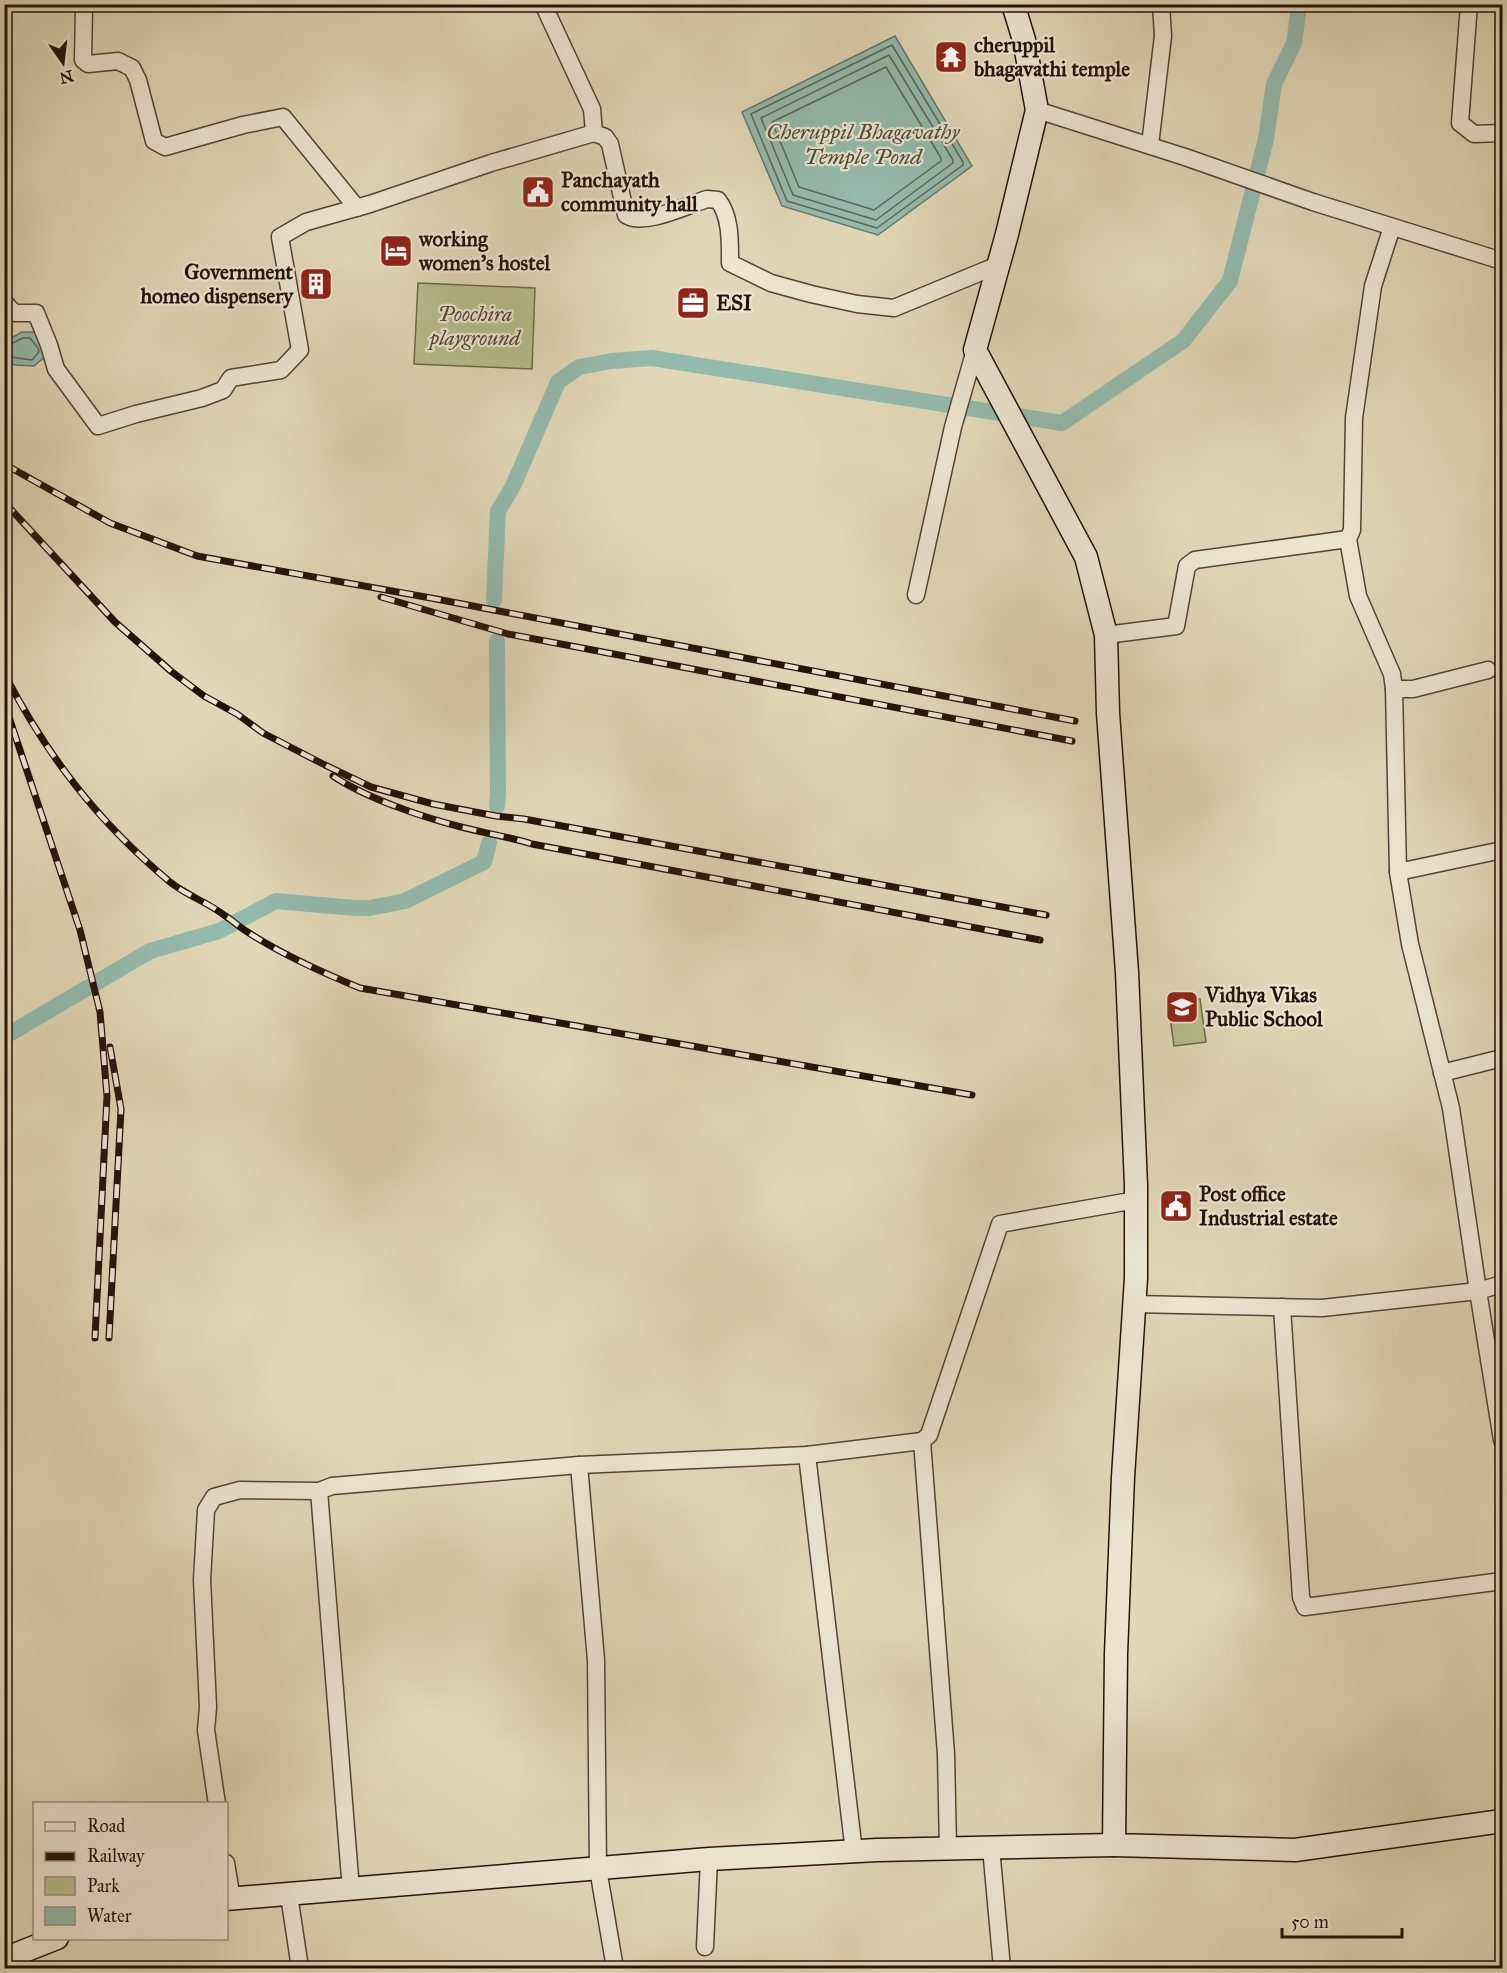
<svg xmlns="http://www.w3.org/2000/svg" width="1507" height="1973" viewBox="0 0 1507 1973" font-family="'IM FELL Great Primer',serif">
<style>
.green{fill:#b5be8c;stroke:#6d684a;stroke-width:1.5}
.water{fill:#94baae;stroke:#68776c;stroke-width:1.5}
.lines{fill:none;stroke-linecap:round;stroke-linejoin:round}
.shore{stroke:#5c665b;stroke-width:1.5}
.canal{stroke:#94baae;stroke-width:16}
.street-casing{stroke:#544434;stroke-width:19}
.secondary-casing{stroke:#251308;stroke-width:25}
.street{stroke:#ebe5d0;stroke-width:16}
.secondary{stroke:#ebe5d0;stroke-width:22}
.rail-casing{stroke:#251308;stroke-width:7}
.rail{stroke:#ebe5d0;stroke-width:4.5;stroke-dasharray:14;stroke-linecap:butt}
.labels{text-anchor:middle;dominant-baseline:central;stroke-width:4.5;stroke-linejoin:round;paint-order:stroke}
.poi-label{font-size:21px;font-weight:bold;fill:#251308;stroke:#ebe5d0;text-anchor:start}
.park-label{font-size:21px;font-style:italic;fill:#504630;stroke:#ebe5d0}
.water-label{font-size:22px;font-style:italic;fill:#4c4d42;stroke:#ebe5d0}
</style>
<rect width="100%" height="100%" fill="#e0d7b6"/>
<filter id="stains"><feTurbulence type="fractalNoise" baseFrequency=".00333" numOctaves="4"/><feColorMatrix values="0 0 0 0 .2 0 0 0 0 .09 0 0 0 0 .02 0 0 0 .5 -.17"/></filter>
<radialGradient id="worn" r=".72"><stop offset=".6" stop-color="#630" stop-opacity="0"/><stop offset="1" stop-color="#630" stop-opacity=".3"/></radialGradient>
<!-- green -->
<g class="green">
<path d="M 418,283 L 535,288 L 532,369 L 414,364 Z"/>
<path d="M 1200,999 L 1206,1042 L 1174,1046 L 1168,1002 Z"/>
</g>
<!-- water -->
<g class="water">
<path d="M 895,36 L 972,166 L 878,235 L 782,206 L 742,112 Z"/>
<path d="M 22,332 L 35,332 L 44,346 L 46,356 L 34,366 L 15,365 L 5,361 L 4,342 Z"/>
</g>
<g class="lines">
<!-- shore -->
<g class="shore">
<path d="M 892,45 L 963,162 L 963,165 L 877,228 L 787,201 L 751,114 Z"/>
<path d="M 889,55 L 953,160 L 953,163 L 876,220 L 793,195 L 761,118 Z"/>
<path d="M 886,67 L 941,158 L 941,161 L 874,210 L 799,187 L 772,122 Z"/>
<path d="M 4,347 L 23,338 L 30,338 L 38,348 L 39,352 L 32,360 L 4,356"/>
</g>
<!-- canal -->
<g class="canal">
<path d="M 494,600 L 498,511 L 513,486 L 558,382 L 579,367 L 612,361 L 652,358 L 1062,423 L 1183,341 L 1230,281 L 1266,139 L 1274,84 L 1294,43 L 1298,14 L 1297,4"/>
<path d="M 497,806 L 498,795 L 497,641"/>
<path d="M 4,1037 L 150,951 L 219,931 L 276,901 L 354,908 L 370,908 L 405,901 L 484,862 L 489,843"/>
</g>
<defs>
<g id="street">
<path d="M 87,4 L 84,8 L 83,60 L 88,64 L 118,61 L 132,68 L 138,80 L 154,141 L 165,147 L 243,125 L 283,117 L 357,208"/>
<path d="M 543,4 L 592,109 L 594,133 L 605,137 L 610,144 L 626,215 C 643,227 688,205 707,199 L 718,200 C 731,217 730,242 730,263 L 771,283 L 811,294 L 857,304 L 894,308 L 998,265"/>
<path d="M 1469,4 L 1460,123 L 1474,134 L 1502,133"/>
<path d="M 1037,110 L 1185,157 L 1313,202 L 1502,261"/>
<path d="M 1150,145 L 1163,36 L 1161,4"/>
<path d="M 1392,227 L 1373,286 L 1354,418 L 1352,530 L 1348,539 L 1358,596 L 1392,674 L 1394,689 L 1398,872"/>
<path d="M 4,302 L 14,313 L 36,313 L 49,345 L 56,369 L 98,426 L 136,414 L 202,398 L 223,390 L 231,378 L 281,370 L 300,350 L 280,237 L 306,222 L 370,204 L 491,163 L 594,133"/>
<path d="M 916,595 L 953,427 L 975,350"/>
<path d="M 1106,635 L 1176,626 L 1187,566 L 1195,560 L 1348,539"/>
<path d="M 1394,689 L 1413,689 L 1488,670"/>
<path d="M 1502,850 L 1398,872 L 1410,944 L 1451,1108 L 1478,1291 L 1502,1440"/>
<path d="M 1442,1073 L 1502,1058"/>
<path d="M 1134,1304 L 1322,1308 L 1478,1291 L 1502,1284"/>
<path d="M 1282,1307 L 1301,1597 L 1305,1607 L 1502,1581"/>
<path d="M 922,1441 L 946,1754 L 948,1849"/>
<path d="M 807,1455 L 854,1852"/>
<path d="M 579,1465 L 596,1660 L 598,1869 L 615,1968"/>
<path d="M 319,1491 L 351,1890"/>
<path d="M 217,1804 L 206,1730 L 208,1707 L 202,1580 L 206,1510 L 214,1497 L 240,1490 L 319,1491 L 332,1486 L 579,1465 L 807,1455 L 922,1441 L 929,1435 L 1000,1224 L 1136,1200"/>
<path d="M 991,1848 L 1002,1968"/>
<path d="M 226,1863 L 232,1899"/>
<path d="M 289,1895 L 300,1968"/>
<path d="M 705,1947 L 709,1859"/>
</g>
<g id="secondary">
<path d="M 1013,4 L 1024,40 L 1037,110 L 1007,234 L 975,350 L 1086,557 L 1106,635 L 1108,713 L 1127,972 L 1136,1185 L 1136,1278 L 1123,1477 L 1116,1654 L 1114,1845 L 1295,1850 L 1502,1821"/>
<path d="M 226,1899 L 709,1859 L 877,1850 L 1114,1845"/>
<path d="M 4,1959 L 57,1938"/>
</g>
</defs>
<!-- street casing -->
<use href="#street" class="street-casing"/>
<!-- secondary casing -->
<use href="#secondary" class="secondary-casing"/>
<!-- street -->
<use href="#street" class="street"/>
<!-- secondary -->
<use href="#secondary" class="secondary"/>
<defs>
<g id="rail">
<path d="M 4,464 L 110,523 L 197,556 L 431,598 L 1075,721"/>
<path d="M 4,502 L 115,622 L 172,672 L 204,696 L 237,714 L 263,733 L 325,765 L 371,787 L 433,804 L 496,816 L 524,819 L 1046,915"/>
<path d="M 381,597 L 508,634 L 1072,741"/>
<path d="M 4,673 C 47,756 98,822 170,882 C 186,895 207,902 224,915 C 232,920 238,926 246,931 C 281,954 321,972 360,988 L 972,1095"/>
<path d="M 4,702 L 80,930 L 100,1012 L 107,1096 L 95,1338"/>
<path d="M 333,776 C 366,798 422,817 461,827 C 485,833 509,837 532,844 L 1040,940"/>
<path d="M 109,1338 L 121,1109 L 110,1047"/>
</g>
</defs>
<!-- rail casing -->
<use href="#rail" class="rail-casing"/>
<!-- rail -->
<use href="#rail" class="rail"/>
</g>
<!-- icons -->
<defs>
<symbol id="temple-square" viewBox="-11 -11 22 22"><rect x="-9" y="-9" width="18" height="18" rx="4" fill="#8f2418" stroke="#ebe5d0"/><path d="M0-6L5-2H3V0L6.5 2.5H4V6H1.5V3h-3V6H-4V2.5H-6.5L-3 0V-2H-5Z" fill="#fff"/></symbol>
<symbol id="civic-square" viewBox="-11 -11 22 22"><rect x="-9" y="-9" width="18" height="18" rx="4" fill="#8f2418" stroke="#ebe5d0"/><path d="M-.6-6.5H3V-4.5H.6V-3L4-1V1h2V6H-6V1h2V-1L-.6-3ZM-1.2 2.5V6h2.4V2.5Z" fill="#fff"/></symbol>
<symbol id="hotel-square" viewBox="-11 -11 22 22"><rect x="-9" y="-9" width="18" height="18" rx="4" fill="#8f2418" stroke="#ebe5d0"/><path d="M-6-4.5h1.5V1H6V5H4.5V3h-9V5H-6ZM-4 0a1.8 1.8 0 1 1 3.6 0ZM.5 0V-2.5h3Q6-2.5 6 0Z" fill="#fff"/></symbol>
<symbol id="building-square" viewBox="-11 -11 22 22"><rect x="-9" y="-9" width="18" height="18" rx="4" fill="#8f2418" stroke="#ebe5d0"/><path d="M-4-6H4V6H1V3H-1V6H-4ZM-2.5-4.3h1.7v1.8h-1.7ZM.8-4.3h1.7v1.8H.8ZM-2.5-1h1.7V.8h-1.7ZM.8-1h1.7V.8H.8Z" fill="#fff"/></symbol>
<symbol id="office-square" viewBox="-11 -11 22 22"><rect x="-9" y="-9" width="18" height="18" rx="4" fill="#8f2418" stroke="#ebe5d0"/><path d="M-6-3h4V-5.5h4V-3h4V5H-6ZM-1-4.5V-3h2v-1.5ZM-6 0V1H6V0Z" fill="#fff"/></symbol>
<symbol id="school-square" viewBox="-11 -11 22 22"><rect x="-9" y="-9" width="18" height="18" rx="4" fill="#8f2418" stroke="#ebe5d0"/><path d="M0-5L7-2L0 1L-7-2ZM-4 1L0 2.5L4 1V4Q0 6-4 4Z" fill="#fff"/></symbol>
</defs>
<g fill-rule="evenodd">
<use href="#temple-square" x="932" y="38" width="38" height="38"/>
<use href="#civic-square" x="519" y="173" width="38" height="38"/>
<use href="#hotel-square" x="377" y="232" width="38" height="38"/>
<use href="#building-square" x="297" y="265" width="38" height="38"/>
<use href="#office-square" x="674" y="284" width="38" height="38"/>
<use href="#school-square" x="1163" y="988" width="38" height="38"/>
<use href="#civic-square" x="1157" y="1187" width="38" height="38"/>
</g>
<g class="labels">
<!-- poi labels -->
<g class="poi-label">
<text x="974" y="45">cheruppil<tspan x="974" dy="24">bhagavathi temple</tspan></text>
<text x="561" y="180">Panchayath<tspan x="561" dy="24">community hall</tspan></text>
<text x="419" y="239">working<tspan x="419" dy="24">women's hostel</tspan></text>
<text x="293" y="272" text-anchor="end">Government<tspan x="293" dy="24">homeo dispensery</tspan></text>
<text x="716" y="303">ESI</text>
<text x="1205" y="995">Vidhya Vikas<tspan x="1205" dy="24">Public School</tspan></text>
<text x="1199" y="1194">Post office<tspan x="1199" dy="24">Industrial estate</tspan></text>
</g>
<!-- park labels -->
<g class="park-label">
<text x="475" y="314">Poochira<tspan x="475" dy="24">playground</tspan></text>
</g>
<!-- water labels -->
<g class="water-label">
<text x="863" y="131">Cheruppil Bhagavathy<tspan x="863" dy="25">Temple Pond</tspan></text>
</g>
</g>
<!-- margin -->
<rect width="1507" height="1973" fill="none" stroke="#e0d7b6" stroke-width="24"/>
<rect x="6" y="6" width="1495" height="1961" fill="none" stroke="#251308" stroke-width="3"/>
<rect x="12" y="12" width="1483" height="1949" fill="none" stroke="#251308" stroke-width="1.5"/>
<!-- legend -->
<rect x="33" y="1802" width="195" height="138" fill="#ebe5d0" stroke="#9c9180" stroke-width="1.5"/>
<rect x="45" y="1822" width="30" height="9" fill="#ebe5d0" stroke="#9c9180" stroke-width="1.5"/>
<text x="87" y="1832" font-size="18" fill="#251308">Road</text>
<rect x="45" y="1852" width="30" height="9" fill="#251308" stroke="#9c9180" stroke-width="1.5"/>
<text x="87" y="1862" font-size="18" fill="#251308">Railway</text>
<rect x="45" y="1877" width="30" height="18" fill="#b5be8c" stroke="#9c9180" stroke-width="1.5"/>
<text x="87" y="1892" font-size="18" fill="#251308">Park</text>
<rect x="45" y="1907" width="30" height="18" fill="#94baae" stroke="#9c9180" stroke-width="1.5"/>
<text x="87" y="1922" font-size="18" fill="#251308">Water</text>
<!-- north arrow -->
<g transform="translate(63 63) rotate(166)" stroke="#ebe5d0" stroke-width="4.5" paint-order="stroke">
<path d="M0-4.5L10 22L0 15L-10 22Z" fill="#251308"/>
<text y="-9" font-size="16" font-weight="bold" text-anchor="middle" fill="#251308">N</text>
</g>
<!-- scale -->
<path d="M1282 1928v9h120v-9" fill="none" stroke="#251308" stroke-width="3"/>
<text x="1291" y="1928" font-size="18" fill="#251308" stroke="#ebe5d0" stroke-width="4.5" paint-order="stroke">50 m</text>
<rect width="100%" height="100%" filter="url(#stains)"/>
<rect width="100%" height="100%" fill="url(#worn)"/>
</svg>
